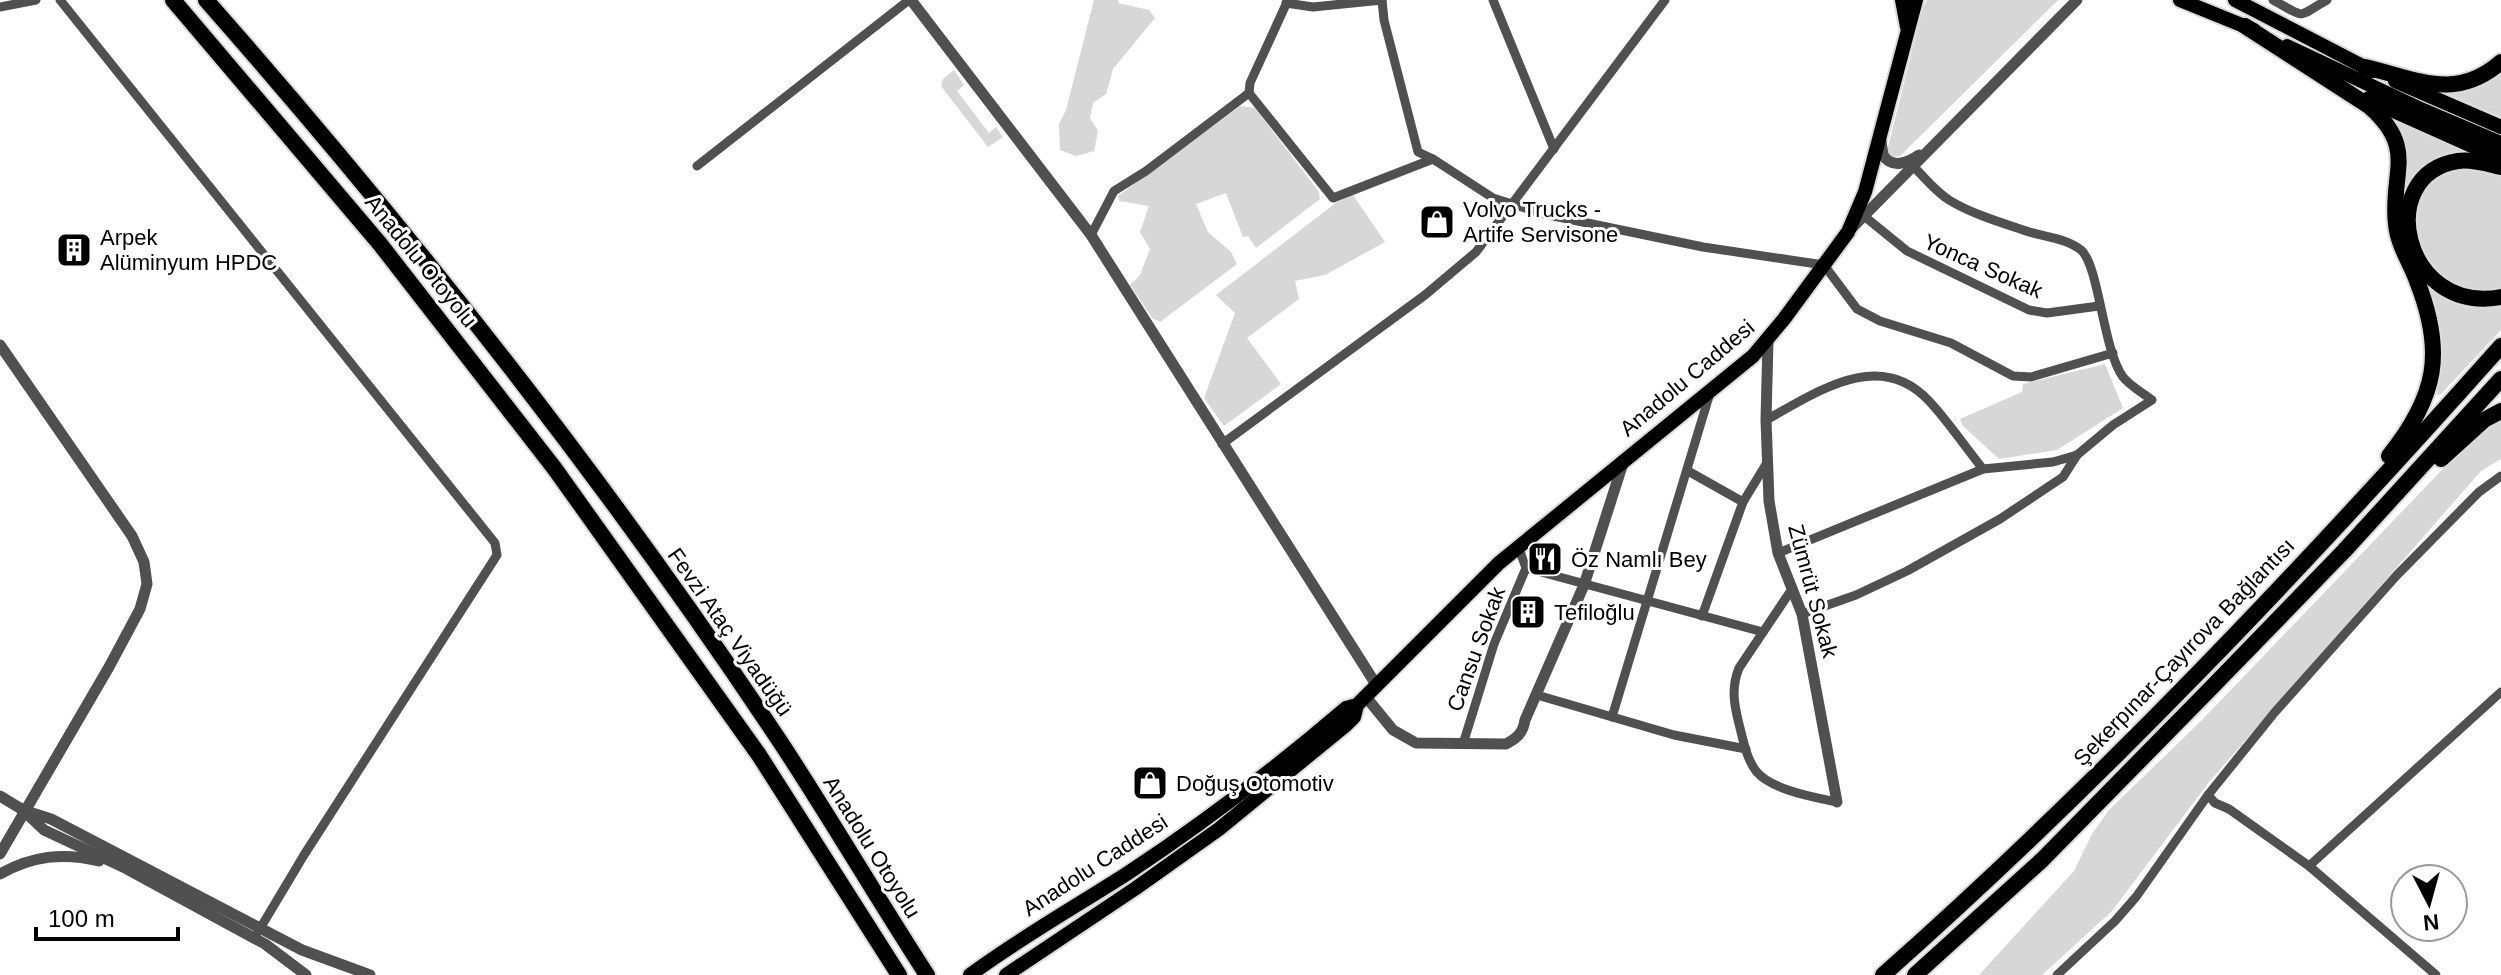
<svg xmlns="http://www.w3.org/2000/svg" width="2501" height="975" viewBox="0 0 2501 975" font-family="Arial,sans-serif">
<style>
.green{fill:#d7d7d7}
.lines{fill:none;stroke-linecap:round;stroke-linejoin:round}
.primary-casing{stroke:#dbdbdb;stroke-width:18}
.motorway-casing{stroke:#dbdbdb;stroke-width:20}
.minor{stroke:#505050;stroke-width:9}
.tertiary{stroke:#505050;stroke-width:11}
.primary{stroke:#000;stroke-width:14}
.motorway{stroke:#000;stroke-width:16}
.labels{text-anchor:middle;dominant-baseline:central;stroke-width:6;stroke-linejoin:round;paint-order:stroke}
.poi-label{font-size:22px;fill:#000;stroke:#fff;text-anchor:start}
.street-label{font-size:22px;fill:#000;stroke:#fff}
</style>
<rect width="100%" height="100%" fill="#fff"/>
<!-- green -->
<g class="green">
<path d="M 1094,0 L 1118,0 L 1118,3 L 1149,10 L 1155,18 L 1113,69 L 1106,94 L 1093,103 L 1090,118 L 1098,131 L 1094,151 L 1076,156 L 1060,150 L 1059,124 L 1066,110 Z"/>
<path d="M 1927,0 L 2058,0 L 1900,156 L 1893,157 L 1888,153 L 1888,147 L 1923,7 Z"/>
<path d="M 2501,69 L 2501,117 L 2440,91 Z"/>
<path d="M 954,70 L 964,85 L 957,91 L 989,133 L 996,127 L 1003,137 L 988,147 L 941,86 L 943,79 Z"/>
<path d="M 1240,106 L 1255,108 L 1319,192 L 1320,199 L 1256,248 L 1248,236 L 1243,237 L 1226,193 L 1196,204 L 1208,232 L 1231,252 L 1237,264 L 1160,322 L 1152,318 L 1130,285 L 1140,275 L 1150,249 L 1140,232 L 1149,206 L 1119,201 L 1118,196 Z"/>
<path d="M 2388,114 L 2479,156 L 2409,191 L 2405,191 L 2405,144 L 2398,127 Z"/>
<path d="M 2474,166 L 2501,171 L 2501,291 C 2488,290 2469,293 2458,287 C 2423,270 2397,217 2429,184 C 2441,171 2457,169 2474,166 Z"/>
<path d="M 1353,195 L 1385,242 L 1325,275 L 1295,281 L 1299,299 L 1247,338 L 1281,384 L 1224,426 L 1204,398 L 1235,313 L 1216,295 L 1337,202 Z"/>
<path d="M 2423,279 C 2444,298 2473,308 2501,303 L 2501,330 L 2440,395 L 2437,395 L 2442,341 L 2439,320 L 2436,320 Z"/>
<path d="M 2105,364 L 2123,408 L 2057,450 L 1999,459 L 1963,426 L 1960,419 L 2022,392 L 2023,384 Z"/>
<path d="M 2501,421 L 2501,459 L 2481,471 L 2209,782 L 2112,911 L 2042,975 L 1979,975 L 2074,871 L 2092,834 L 2109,810 L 2202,720 L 2462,449 L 2490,426 Z"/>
</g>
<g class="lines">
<defs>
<g id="primary">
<path d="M 1902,0 L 1907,27"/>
<path d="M 2180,0 L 2254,30"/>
<path d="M 2235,0 L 2372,71"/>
<path d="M 2287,46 L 2423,110 L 2501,143"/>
<path d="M 2395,81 L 2501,127"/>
<path d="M 970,975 C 1020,938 1075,907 1128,873 C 1205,822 1276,768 1346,708 L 1357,705 L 1499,563 L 1753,356 L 1784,319 L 1848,232 L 1865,192 L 1916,0"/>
<path d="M 1006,975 L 1136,888 L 1219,829 L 1346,725 L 1354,717 L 1357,705"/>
</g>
<g id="motorway">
<path d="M 173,0 L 380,244 L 555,469 L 759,755 L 899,975"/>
<path d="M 206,0 C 411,233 609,484 781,743 C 831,819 877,898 927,975"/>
<path d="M 2245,26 L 2369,106 C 2418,149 2390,172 2396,224 C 2398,245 2410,262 2417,281 C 2445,352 2437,396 2389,456"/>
<path d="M 2365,67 C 2417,79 2455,102 2501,62"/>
<path d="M 2369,99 L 2501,158"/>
<path d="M 2501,167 C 2488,164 2472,159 2458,161 C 2373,174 2402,315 2501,297"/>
<path d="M 2441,459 L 2484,420 L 2501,411"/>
<path d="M 1883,975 C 2103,780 2306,565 2501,346"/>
<path d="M 1915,975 L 2042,860 L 2211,688 L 2344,551 L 2501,379"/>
</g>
</defs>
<!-- primary casing -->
<use href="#primary" class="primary-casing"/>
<!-- motorway casing -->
<use href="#motorway" class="motorway-casing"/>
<!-- minor -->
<g class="minor">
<path d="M 60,0 L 495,543 L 497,555 L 304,855 L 258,932"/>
<path d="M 1288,0 L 1250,83 L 1249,93 L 1333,198 L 1433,159 L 1493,198 L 1544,214 L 1703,247 L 1824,265 L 1857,309 L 1880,321 L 1951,343 L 2013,376 L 2031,377 L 2113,353"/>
<path d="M 1382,0 L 1384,20 L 1418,152 L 1433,159"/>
<path d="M 1493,0 L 1554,149"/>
<path d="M 2273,0 C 2308,19 2295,18 2327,0"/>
<path d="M 1286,3 L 1313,7 L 1382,0"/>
<path d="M 0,7 L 36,0"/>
<path d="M 697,166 L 909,0"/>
<path d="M 1864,216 L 1907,251 L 2029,310 L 2047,313 L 2099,306"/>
<path d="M 1091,235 L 1114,191 L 1146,171 L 1249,93"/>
<path d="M 1766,420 C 1816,393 1879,347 1929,401 C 1948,421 1965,447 1983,469"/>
<path d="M 1222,444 L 1425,295 L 1476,252 L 1665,0"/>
<path d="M 1688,471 L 1743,502"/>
<path d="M 1518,546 L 1526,568 L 1763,632"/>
<path d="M 1778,553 L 1983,469 L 2053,462 L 2077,455 L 2113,425 L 2152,400 C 2143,393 2130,386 2123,377 C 2103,350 2099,265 2081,250 C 2064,237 2042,237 2023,230 C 1999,222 1970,213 1949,200 C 1936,192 1924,177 1913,166"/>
<path d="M 1792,589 L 1739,668 C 1731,688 1734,704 1739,724 C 1743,739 1746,758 1756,771 C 1771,790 1814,797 1837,802"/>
<path d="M 1802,614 L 1856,595 L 1907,571 L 2000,519 L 2063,477 L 2077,455"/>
<path d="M 1702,616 L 1743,502 L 1768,461"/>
<path d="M 1537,695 L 1674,735 L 1746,749"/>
<path d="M 1612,717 L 1710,393"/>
<path d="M 1463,744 L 1494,644 L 1526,568"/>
<path d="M 2208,795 L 2215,803 L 2229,809 L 2309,866 L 2436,975"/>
<path d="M 2309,866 L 2501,692"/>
<path d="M 2057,975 L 2115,921 L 2136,897 L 2208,795 L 2275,712 L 2397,575 L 2479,492 L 2501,476"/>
</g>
<!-- tertiary -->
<g class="tertiary">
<path d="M 911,0 L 1091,235 L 1377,686"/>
<path d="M 1881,141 L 1883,155 C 1892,169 1907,163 1919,155"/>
<path d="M 1852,228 L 2077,0"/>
<path d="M 1768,340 L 1766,420 L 1769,501 L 1778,553 L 1802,614 L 1837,802"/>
<path d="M 0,345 L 132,536 L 144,562 L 147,584 L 140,609 L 109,667 L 0,854"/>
<path d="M 1366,697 L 1393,730 L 1416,743 L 1506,744 C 1517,738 1523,733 1525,720 L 1584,585 L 1624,460"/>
<path d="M 0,796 L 23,810 L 44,830 L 123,867 L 265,944 L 306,975"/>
<path d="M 23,810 L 51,819 L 302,950 L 370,975"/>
<path d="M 0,874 C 32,856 63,852 99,861"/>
</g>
<!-- primary -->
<use href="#primary" class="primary"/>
<!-- motorway -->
<use href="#motorway" class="motorway"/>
</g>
<!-- icons -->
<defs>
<symbol id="shop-square" viewBox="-11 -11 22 22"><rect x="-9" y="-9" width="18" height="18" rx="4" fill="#000" stroke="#fff"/><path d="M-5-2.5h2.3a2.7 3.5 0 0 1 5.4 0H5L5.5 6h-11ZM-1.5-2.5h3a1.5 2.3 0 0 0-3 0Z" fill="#fff"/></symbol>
<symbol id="building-square" viewBox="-11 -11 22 22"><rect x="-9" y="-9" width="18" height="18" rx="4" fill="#000" stroke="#fff"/><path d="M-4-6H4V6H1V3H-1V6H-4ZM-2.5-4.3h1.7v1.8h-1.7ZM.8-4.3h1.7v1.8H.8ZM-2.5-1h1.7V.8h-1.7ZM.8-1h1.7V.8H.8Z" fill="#fff"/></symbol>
<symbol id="restaurant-square" viewBox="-11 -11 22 22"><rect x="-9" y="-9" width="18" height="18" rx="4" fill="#000" stroke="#fff"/><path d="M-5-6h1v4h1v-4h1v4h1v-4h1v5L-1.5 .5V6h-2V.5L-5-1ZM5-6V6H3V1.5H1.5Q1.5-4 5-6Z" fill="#fff"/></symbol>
</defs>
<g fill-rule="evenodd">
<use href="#shop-square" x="1417" y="202" width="40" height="40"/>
<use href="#building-square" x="54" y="230" width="40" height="40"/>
<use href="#restaurant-square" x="1525" y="539" width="40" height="40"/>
<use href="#building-square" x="1508" y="592" width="40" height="40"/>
<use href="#shop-square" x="1130" y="763" width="40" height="40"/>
</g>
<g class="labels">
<!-- poi labels -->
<g class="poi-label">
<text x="1463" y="209">Volvo Trucks -<tspan x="1463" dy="25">Artife Servisone</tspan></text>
<text x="100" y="237">Arpek<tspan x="100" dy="25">Alüminyum HPDC</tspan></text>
<text x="1571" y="559">Öz Namlı Bey</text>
<text x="1554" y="612">Tefiloğlu</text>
<text x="1176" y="783">Doğuş Otomotiv</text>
</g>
<!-- street labels -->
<g class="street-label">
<text transform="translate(421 261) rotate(51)">Anadolu Otoyolu</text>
<text transform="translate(1983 266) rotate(24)">Yonca Sokak</text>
<text transform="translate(1687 378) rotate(-40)">Anadolu Caddesi</text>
<text transform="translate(1813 591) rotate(75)">Zümrüt Sokak</text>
<text transform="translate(730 632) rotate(55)">Fevzi Ataç Viyadüğü</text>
<text transform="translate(1476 649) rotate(-70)">Cansu Sokak</text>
<text transform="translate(2184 652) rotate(-46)">Şekerpınar-Çayırova Bağlantısı</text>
<text transform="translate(872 847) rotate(58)">Anadolu Otoyolu</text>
<text transform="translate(1095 865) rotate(-33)">Anadolu Caddesi</text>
</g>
</g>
<!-- north arrow -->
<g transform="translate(2429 903) rotate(174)"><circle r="38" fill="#ffffff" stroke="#999999" stroke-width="2"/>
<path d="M0-6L14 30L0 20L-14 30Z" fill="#000000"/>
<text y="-12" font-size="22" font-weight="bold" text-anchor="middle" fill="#000000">N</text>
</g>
<!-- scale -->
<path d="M36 927v12h142v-12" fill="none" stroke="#000000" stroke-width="4"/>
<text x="48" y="927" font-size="24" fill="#000000" stroke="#ffffff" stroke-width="6" paint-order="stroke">100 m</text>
</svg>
